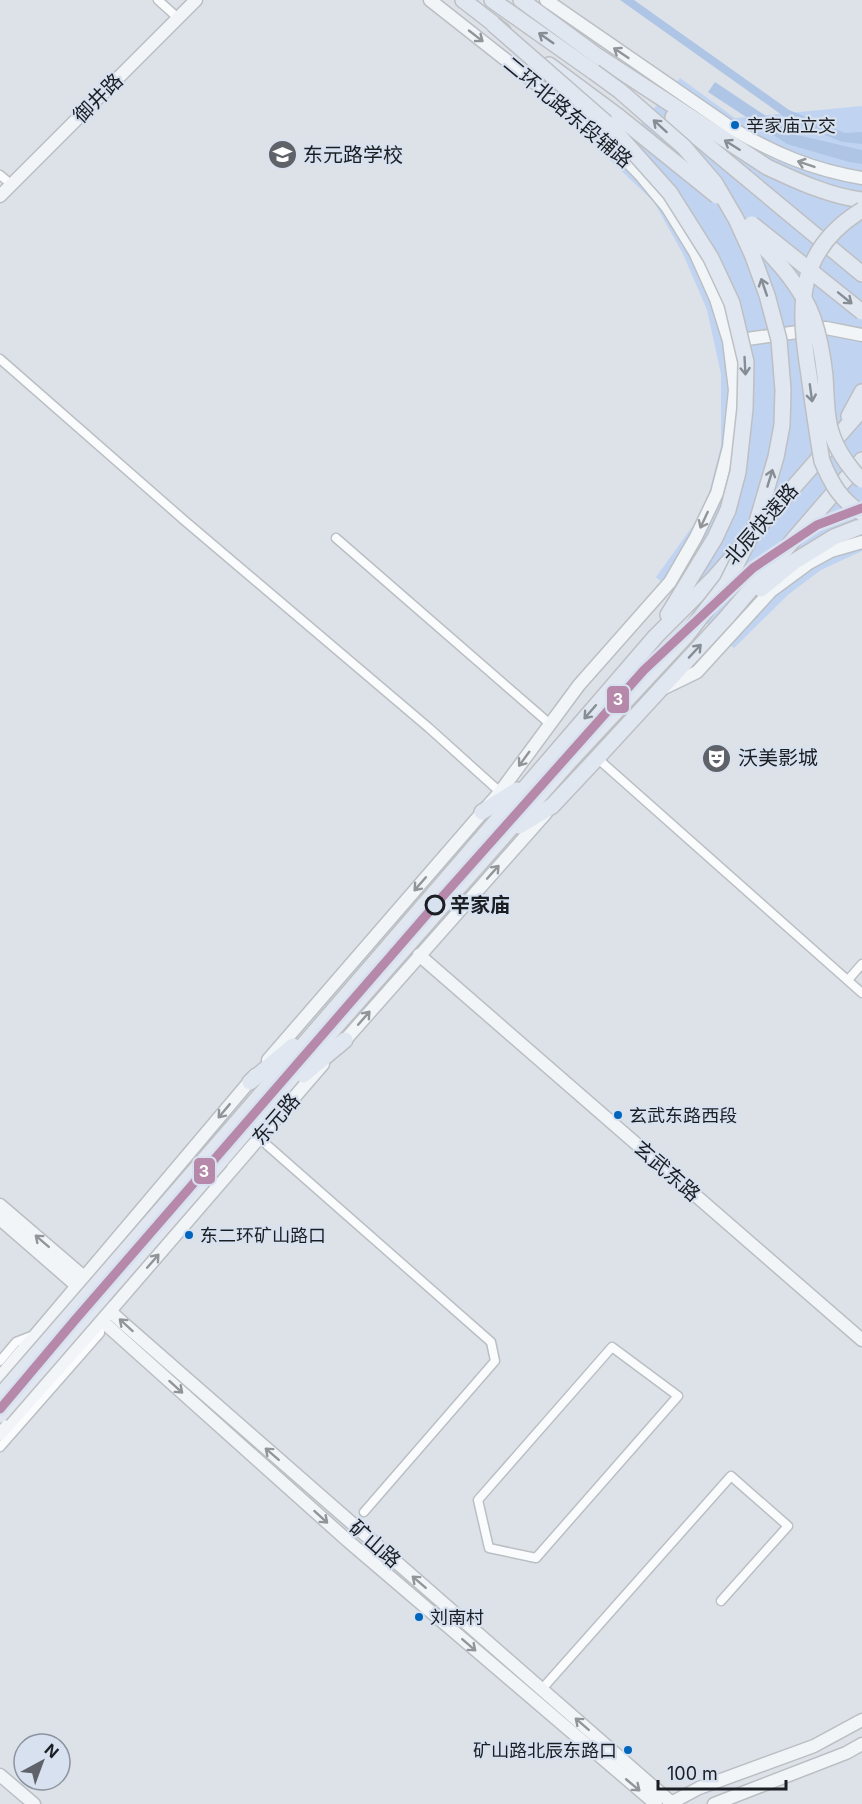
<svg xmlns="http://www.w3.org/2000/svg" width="862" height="1804" viewBox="0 0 862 1804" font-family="Inter,'Noto Sans SC',sans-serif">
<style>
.green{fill:#c0d4f2}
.forest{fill:#aec5e6}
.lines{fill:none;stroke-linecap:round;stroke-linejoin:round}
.street-casing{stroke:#babfc4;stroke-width:11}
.secondary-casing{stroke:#babfc4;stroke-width:15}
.highway-casing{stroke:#bdbfc3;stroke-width:18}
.street{stroke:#fafbfc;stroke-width:8}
.secondary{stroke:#f2f5f8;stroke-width:12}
.highway{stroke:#e0e7f0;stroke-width:15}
.highway-bridge-casing{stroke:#bdbfc3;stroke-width:18;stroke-linecap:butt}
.highway-bridge{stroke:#e0e7f0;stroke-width:15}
.metro-1-casing{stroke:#d7e1ef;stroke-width:14}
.metro-1{stroke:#b688a9;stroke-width:9}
.oneway{stroke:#919599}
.oneway2{stroke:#878d94}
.bus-dot{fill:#0065bd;stroke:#d7e1ef;stroke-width:2}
.stop-dot{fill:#d7e1ef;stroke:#1b1f24;stroke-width:3}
.labels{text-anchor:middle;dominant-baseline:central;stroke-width:4.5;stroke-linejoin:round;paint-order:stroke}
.bus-label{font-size:18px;fill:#1b1f24;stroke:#d7e1ef;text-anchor:start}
.street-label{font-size:20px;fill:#1b1f24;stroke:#d7e1ef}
.poi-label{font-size:20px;fill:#1b1f24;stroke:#d7e1ef;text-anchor:start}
.stop-label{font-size:20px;font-weight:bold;fill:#1b1f24;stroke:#d7e1ef;text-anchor:start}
.line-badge{stroke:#d7e1ef;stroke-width:2}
.badge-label{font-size:16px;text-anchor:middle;font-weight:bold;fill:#fff}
</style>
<rect width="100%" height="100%" fill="#dde2e9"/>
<!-- green -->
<path class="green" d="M 680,78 L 735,118 L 862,106 L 862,551 L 821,570 L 789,594 L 734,648 L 656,577 L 705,509 L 721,446 L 721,374 L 707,310 L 683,254 L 654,202 L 610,160 Z"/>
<!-- forest -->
<g class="forest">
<path d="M 620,0 L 634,0 L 789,110 L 845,133 L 862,132 L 862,144 L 842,142 L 789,120 Z"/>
<path d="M 715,82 L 793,134 L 862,150 L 862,164 L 849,162 L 787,144 L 708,92 Z"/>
</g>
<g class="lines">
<defs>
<g id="street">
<path d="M 158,0 L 178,18"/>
<path d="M 0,175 L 11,184"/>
<path d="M 0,359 L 185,521 L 429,728 L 500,792"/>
<path d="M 336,538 L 550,724"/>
<path d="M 597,758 L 862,993"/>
<path d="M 848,980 L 862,964"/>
<path d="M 259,1138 L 491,1342 L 495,1361 L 364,1512"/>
<path d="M 612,1347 L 678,1396 L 536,1558 L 489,1548 L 478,1500 Z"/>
<path d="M 0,1361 L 16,1342 L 34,1335"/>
<path d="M 0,1447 L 100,1333 L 101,1320"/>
<path d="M 542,1689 L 731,1476 L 788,1526 L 721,1601"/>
</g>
<g id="secondary">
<path d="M 546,0 L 733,129 C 775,154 814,170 862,178"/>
<path d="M 0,196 L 196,0"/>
<path d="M 733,341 L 826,328 L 862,335"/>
<path d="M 664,688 L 697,672 L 771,591 L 809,563 L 831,551 L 862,542"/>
<path d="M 419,955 L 862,1340"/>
<path d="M 339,1047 L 546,813"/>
<path d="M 268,1060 L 500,792 L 579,685 L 670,582 L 696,537 L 717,493 L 729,447 L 735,390 L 729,341 L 716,299 L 695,252 L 668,208 L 640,174 L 605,138 L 430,0"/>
<path d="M 0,1205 L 84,1277 L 110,1311 L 123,1323 L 673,1804"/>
<path d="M 0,1219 L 77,1286 L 101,1320 L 348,1541 L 656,1804"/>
<path d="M 0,1377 L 255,1075"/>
<path d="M 0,1434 L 110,1311 L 323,1064"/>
<path d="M 0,1775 L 34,1804"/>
<path d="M 669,1804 L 699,1788 L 814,1746 L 862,1720"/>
<path d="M 714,1804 L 846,1753 L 862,1744"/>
</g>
<g id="highway">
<path d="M 463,0 L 503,31"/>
<path d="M 492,0 L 594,72"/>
<path d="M 521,0 L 596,55 L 767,167 C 797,181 829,196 862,200"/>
<path d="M 549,65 L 619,117"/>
<path d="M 673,117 L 862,274"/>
<path d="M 849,416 L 862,392"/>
<path d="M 761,589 L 795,561 L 834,537 L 862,526"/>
<path d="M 668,615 L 715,538 L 728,510"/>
<path d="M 482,812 L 517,790"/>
<path d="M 519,826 L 552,806 L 597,758 L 726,618 L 862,460"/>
<path d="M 303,1075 L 345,1040"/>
<path d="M 250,1082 L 293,1046"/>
<path d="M 212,1151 L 656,636 L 715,577 L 862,409"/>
<path d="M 221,1160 L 309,1057 L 569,762"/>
</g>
</defs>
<!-- street casing -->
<use href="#street" class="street-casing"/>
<!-- secondary casing -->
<use href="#secondary" class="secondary-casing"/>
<!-- highway casing -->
<use href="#highway" class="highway-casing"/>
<!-- street -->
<use href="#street" class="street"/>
<!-- secondary -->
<use href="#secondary" class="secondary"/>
<!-- highway -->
<use href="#highway" class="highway"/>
<defs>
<g id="highway-bridge">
<path d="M 493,24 L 612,128 L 670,193 L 711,258 L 732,303 L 746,362 L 745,409 L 738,472 L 728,510"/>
<path d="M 619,117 L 717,196"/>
<path d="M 862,210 C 795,251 798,306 809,375 C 813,404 817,433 822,461 C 831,483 841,501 862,513"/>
<path d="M 752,224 L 862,312"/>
<path d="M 745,227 C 770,254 800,282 813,318 C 819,336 823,357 825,376 C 827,411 825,433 847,463 C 852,469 856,476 862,480"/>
<path d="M 569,762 L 686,636 L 727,583 L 756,525 L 776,457 L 782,425 L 783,390 L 779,340 L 767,295 L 752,254 L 736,219 L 715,183 L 684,147 L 620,91 L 594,72"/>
<path d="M 0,1396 L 212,1151"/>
<path d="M 0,1415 L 221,1160"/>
</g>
</defs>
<!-- highway-bridge casing -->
<use href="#highway-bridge" class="highway-bridge-casing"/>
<!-- highway-bridge -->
<use href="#highway-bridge" class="highway-bridge"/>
<defs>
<path id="metro-1" d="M 0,1409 L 75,1320 L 435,905 L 644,670 L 753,568 L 817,525 L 862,508"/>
</defs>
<!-- metro-1 casing -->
<use href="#metro-1" class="metro-1-casing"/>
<!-- metro-1 -->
<use href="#metro-1" class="metro-1"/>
</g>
<!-- one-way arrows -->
<defs><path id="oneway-shaft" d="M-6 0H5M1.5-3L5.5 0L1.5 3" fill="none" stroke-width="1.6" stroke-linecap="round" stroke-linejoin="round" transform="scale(1.5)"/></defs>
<g class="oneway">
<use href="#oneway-shaft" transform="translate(476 36) rotate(38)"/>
<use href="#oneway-shaft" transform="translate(621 53) rotate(-146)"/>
<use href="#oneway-shaft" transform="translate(806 164) rotate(-161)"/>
<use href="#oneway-shaft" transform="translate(704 520) rotate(115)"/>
<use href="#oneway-shaft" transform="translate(524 759) rotate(126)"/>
<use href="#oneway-shaft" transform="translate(493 872) rotate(-48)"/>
<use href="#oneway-shaft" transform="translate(420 884) rotate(131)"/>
<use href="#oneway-shaft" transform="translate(364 1018) rotate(-49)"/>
<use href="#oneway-shaft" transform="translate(224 1111) rotate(130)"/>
<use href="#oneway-shaft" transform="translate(42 1241) rotate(-139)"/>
<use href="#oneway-shaft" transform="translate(153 1261) rotate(-49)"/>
<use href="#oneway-shaft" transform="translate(126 1325) rotate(-138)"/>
<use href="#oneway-shaft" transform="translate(176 1387) rotate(42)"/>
<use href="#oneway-shaft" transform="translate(272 1454) rotate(-139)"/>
<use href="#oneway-shaft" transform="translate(321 1517) rotate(42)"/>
<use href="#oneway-shaft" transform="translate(419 1582) rotate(-139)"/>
<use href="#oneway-shaft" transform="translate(469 1645) rotate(41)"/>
<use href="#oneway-shaft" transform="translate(582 1724) rotate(-139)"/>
<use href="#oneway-shaft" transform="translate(633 1785) rotate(40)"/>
</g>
<g class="oneway2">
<use href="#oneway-shaft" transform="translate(546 38) rotate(-145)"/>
<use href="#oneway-shaft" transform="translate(660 126) rotate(-138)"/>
<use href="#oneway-shaft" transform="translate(732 145) rotate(-148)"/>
<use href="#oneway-shaft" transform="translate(764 287) rotate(-109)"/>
<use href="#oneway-shaft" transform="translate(845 298) rotate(39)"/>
<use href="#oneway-shaft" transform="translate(745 366) rotate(87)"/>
<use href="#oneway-shaft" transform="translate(811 393) rotate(82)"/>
<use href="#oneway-shaft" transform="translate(770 478) rotate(-73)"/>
<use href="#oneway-shaft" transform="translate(695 651) rotate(-47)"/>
<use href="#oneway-shaft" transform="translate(590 712) rotate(131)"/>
</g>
<!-- icons -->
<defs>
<symbol id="school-disc" viewBox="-11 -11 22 22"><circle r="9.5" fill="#5f6369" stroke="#d7e1ef"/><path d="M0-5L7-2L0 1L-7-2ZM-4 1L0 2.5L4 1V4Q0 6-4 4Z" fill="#fff"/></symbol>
<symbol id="theatre-disc" viewBox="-11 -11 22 22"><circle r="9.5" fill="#5f6369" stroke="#d7e1ef"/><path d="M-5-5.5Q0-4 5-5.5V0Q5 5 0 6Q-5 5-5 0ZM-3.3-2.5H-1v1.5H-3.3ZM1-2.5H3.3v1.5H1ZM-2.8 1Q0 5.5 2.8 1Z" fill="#fff"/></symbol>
</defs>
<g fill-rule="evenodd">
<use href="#school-disc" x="266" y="138" width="33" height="33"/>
<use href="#theatre-disc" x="700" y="742" width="33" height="33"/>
</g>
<!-- markers -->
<g class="bus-dot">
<circle cx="735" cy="125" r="5"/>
<circle cx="618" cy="1115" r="5"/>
<circle cx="189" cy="1235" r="5"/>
<circle cx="419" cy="1617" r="5"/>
<circle cx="628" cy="1750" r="5"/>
</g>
<circle class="stop-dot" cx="435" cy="905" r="9"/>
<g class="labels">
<!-- bus labels -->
<g class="bus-label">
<text x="746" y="125">辛家庙立交</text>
<text x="629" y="1115">玄武东路西段</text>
<text x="200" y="1235">东二环矿山路口</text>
<text x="430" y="1617">刘南村</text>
<text x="617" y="1750" text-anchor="end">矿山路北辰东路口</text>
</g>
<!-- street labels -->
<g class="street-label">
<text transform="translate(98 98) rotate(-45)">御井路</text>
<text transform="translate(568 112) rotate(40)">二环北路东段辅路</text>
<text transform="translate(761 524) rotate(-49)">北辰快速路</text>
<text transform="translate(276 1119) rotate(-49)">东元路</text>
<text transform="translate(667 1171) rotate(41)">玄武东路</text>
<text transform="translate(375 1544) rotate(41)">矿山路</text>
</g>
<!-- poi labels -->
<g class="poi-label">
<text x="303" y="155">东元路学校</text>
<text x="738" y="758">沃美影城</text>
</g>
<!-- stop labels -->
<g class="stop-label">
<text x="450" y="905">辛家庙</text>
</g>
</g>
<g class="line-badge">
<rect x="606" y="685" width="24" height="29" rx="6" fill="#b688a9"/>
<rect x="193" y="1157" width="23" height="28" rx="6" fill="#b688a9"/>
</g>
<g class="badge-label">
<text x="618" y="705">3</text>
<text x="204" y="1177">3</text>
</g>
<!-- north arrow -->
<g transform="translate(42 1762) rotate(41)"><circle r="28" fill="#d7e1ef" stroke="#8c939e" stroke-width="1.5"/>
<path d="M0-4.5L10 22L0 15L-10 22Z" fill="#5f6369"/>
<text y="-9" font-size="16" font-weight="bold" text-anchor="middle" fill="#1b1f24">N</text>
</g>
<!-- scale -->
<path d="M658 1780v9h128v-9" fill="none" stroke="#1b1f24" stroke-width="3"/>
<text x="667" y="1780" font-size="18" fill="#1b1f24" stroke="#d7e1ef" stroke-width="4.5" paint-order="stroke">100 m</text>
</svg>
